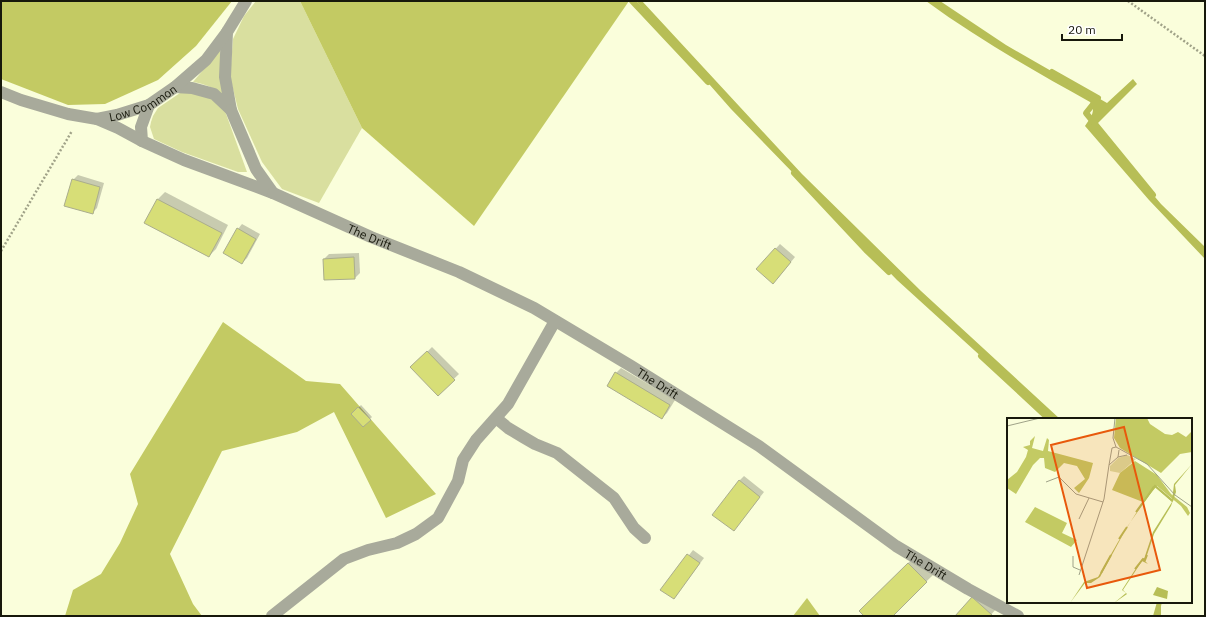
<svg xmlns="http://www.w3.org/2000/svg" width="1206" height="617" viewBox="0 0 1206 617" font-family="'IBM Plex Sans',sans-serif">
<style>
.green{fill:#d9df9f}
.forest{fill:#c3ca63}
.water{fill:#b7be56}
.shadow{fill:#0003}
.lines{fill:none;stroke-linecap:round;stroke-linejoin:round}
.stream{stroke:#b7be56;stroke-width:6}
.building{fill:#d7de77;stroke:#aaad8d}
.path{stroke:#a0a288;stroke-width:2.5;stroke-dasharray:2 2;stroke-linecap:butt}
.minor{stroke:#a8aa9b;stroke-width:12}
.labels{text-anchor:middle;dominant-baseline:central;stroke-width:4;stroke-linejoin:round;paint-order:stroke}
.street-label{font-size:12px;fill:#17180b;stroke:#fff}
.inset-river{fill:none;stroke:#b7be56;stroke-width:2}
.inset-road{fill:none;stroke:#9fa288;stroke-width:1}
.view{fill:#e8590c;fill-opacity:0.15;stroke:#e8590c;stroke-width:2}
.inset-edge{fill:none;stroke:#17180b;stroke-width:2}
</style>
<rect width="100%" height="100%" fill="#fafedb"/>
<!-- green -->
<g class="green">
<path d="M 256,1 L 300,1 L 362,128 L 319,203 L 282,189 L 262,162 L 238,109 L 230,77 L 233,39 L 244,16 Z"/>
<path d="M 220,50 L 223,95 C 213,87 205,84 193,82 Z"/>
<path d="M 191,92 L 211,97 L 225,111 L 247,172 L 238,172 L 182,152 L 154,139 L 150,127 L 151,122 L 153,116 L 158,108 L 180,93 Z"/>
</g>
<!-- forest -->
<g class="forest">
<path d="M 1,1 L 232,1 L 196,46 L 158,80 L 105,104 L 68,105 L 1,79 Z"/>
<path d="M 300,1 L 629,1 L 474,226 L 362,128 Z"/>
<path d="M 223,322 L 306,381 L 340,384 L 436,494 L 386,518 L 334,412 L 297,432 L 222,451 L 170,554 L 193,604 L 202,616 L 65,616 L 73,590 L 101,574 L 120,543 L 138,504 L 130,474 Z"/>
<path d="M 807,598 L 820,616 L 793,616 Z"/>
</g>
<!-- water -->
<g class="water">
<path d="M 636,1 L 642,1 L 802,174 L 921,291 L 1060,419 L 1050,419 L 897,280 L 731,109 Z"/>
<path d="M 926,1 L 940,1 L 1006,45 L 1107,103 L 1133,79 L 1137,84 L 1095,126 L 1161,204 L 1205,247 L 1205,259 L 1149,200 L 1085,126 C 1090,118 1097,111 1090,102 C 1034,71 978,39 926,1 Z"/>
<path d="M 1157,602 L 1162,602 L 1161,606 L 1161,616 L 1153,616 Z"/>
</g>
<!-- shadow -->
<g class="shadow">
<path d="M 78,175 L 104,183 L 97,208 L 92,213 L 73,180 Z"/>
<path d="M 165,192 L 228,225 L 216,249 L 209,256 L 158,199 Z"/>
<path d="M 242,224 L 260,234 L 247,258 L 242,263 L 238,229 Z"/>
<path d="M 780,244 L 795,257 L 778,278 L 757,269 Z"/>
<path d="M 359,253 L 360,273 L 355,278 L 324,259 L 329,254 Z"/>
<path d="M 432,347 L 459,374 L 438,394 L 412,367 Z"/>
<path d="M 621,368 L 675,400 L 667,413 L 662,418 L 616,373 Z"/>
<path d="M 361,405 L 372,417 L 363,426 L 352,414 Z"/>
<path d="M 744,476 L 764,492 L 738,525 L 739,481 Z"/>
<path d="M 693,550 L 704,558 L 674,598 L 662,590 Z"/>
<path d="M 915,556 L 933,575 L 891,616 L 865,616 L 860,611 Z"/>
<path d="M 973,598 L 996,609 L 990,616 L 957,616 Z"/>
</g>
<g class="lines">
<!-- stream -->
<g class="stream">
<path d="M 632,1 L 708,82"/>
<path d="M 1052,72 L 1098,98 L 1086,113 L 1153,195"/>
<path d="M 794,173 L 866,250 L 889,272"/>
<path d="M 981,356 L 1049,419"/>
</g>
</g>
<!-- building -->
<g class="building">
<path d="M 72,179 L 100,187 L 93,214 L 64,206 Z"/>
<path d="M 157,199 L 222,233 L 209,257 L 144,223 Z"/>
<path d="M 237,228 L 256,239 L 242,264 L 223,253 Z"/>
<path d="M 775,248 L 791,262 L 773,284 L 756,269 Z"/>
<path d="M 354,257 L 355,279 L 324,280 L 323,259 Z"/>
<path d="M 427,351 L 455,380 L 438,396 L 410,367 Z"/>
<path d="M 615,372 L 670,405 L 662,419 L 607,386 Z"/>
<path d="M 358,407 L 371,420 L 363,427 L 351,414 Z"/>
<path d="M 739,480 L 760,497 L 734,531 L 712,515 Z"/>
<path d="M 687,554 L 700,563 L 674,599 L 660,590 Z"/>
<path d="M 908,563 L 927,582 L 893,616 L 864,616 L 859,611 Z"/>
<path d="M 972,597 L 992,615 L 991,616 L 955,616 Z"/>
</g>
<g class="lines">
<!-- path -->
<g class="path">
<path d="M 1128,1 L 1205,56"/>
<path d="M 1,251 L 72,131"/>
</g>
<!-- minor -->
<g class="minor">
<path d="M 175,87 L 192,88 L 214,94 L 231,110 L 225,77 L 227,32"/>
<path id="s1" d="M 1,92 L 21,100 L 68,114 L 97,119 L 117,115 L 149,105 L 175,87 L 206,60 L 227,32 L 246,1"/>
<path d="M 149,105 L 141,127 L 142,141 L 184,160 L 273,193 L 256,169 L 231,110"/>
<path d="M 97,119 L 118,128 L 142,141"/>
<path id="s2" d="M 273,193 L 371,237 L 459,272 L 534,308 L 631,366 L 759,446 L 896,546 L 968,589 L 1018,616"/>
<path d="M 496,418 L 508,428 L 523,437 L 535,444 L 557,453 L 614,498 L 634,528 L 645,538"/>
<path d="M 272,616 L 344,559 L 368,550 L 397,543 L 416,534 L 438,518 L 458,481 L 463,460 L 476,440 L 508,404 L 555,321"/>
</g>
</g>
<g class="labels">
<!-- street labels -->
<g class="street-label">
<text stroke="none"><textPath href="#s1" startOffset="149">Low Common</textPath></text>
<text stroke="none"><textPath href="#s2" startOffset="106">The Drift</textPath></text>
<text stroke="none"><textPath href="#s2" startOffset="430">The Drift</textPath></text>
<text stroke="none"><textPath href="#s2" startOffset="754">The Drift</textPath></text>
</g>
</g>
<!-- overview -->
<g transform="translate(1007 418)">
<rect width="185" height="185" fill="#fafedb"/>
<path d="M 120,37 L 129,41 L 113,55 L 103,53 L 103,48 L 111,40 Z" fill="#d9df9f"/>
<path d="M 109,0 L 140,0 L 143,6 L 158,16 L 165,17 L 171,14 L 179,19 L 185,13 L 185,34 L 173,36 L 154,55 L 113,30 L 107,20 ZM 28,18 L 25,30 L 36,33 L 40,20 L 42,22 L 41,33 L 86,45 L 82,60 L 72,75 L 67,70 L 78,61 L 70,48 L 57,45 L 48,54 L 38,50 L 37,40 L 33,40 L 26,47 L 9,76 L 0,70 L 0,62 L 10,54 L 19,39 L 21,32 L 16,29 L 23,27 L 23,23 ZM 128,43 L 150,57 L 164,76 L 180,89 L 183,95 L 181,98 L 174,88 L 150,68 L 136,84 L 105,72 L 113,55 ZM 28,89 L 60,105 L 55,115 L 70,122 L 64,129 L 18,104 Z" fill="#c3ca63"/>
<path d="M 185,46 L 168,67 L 169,74 L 164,88 L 147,116 L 138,143 L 141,146 L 135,143 L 116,172 L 120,176 L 107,185 L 119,175 L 115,172 L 135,141 L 137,141 L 146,114 L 165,84 L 148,69 L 120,109 L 93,159 L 84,165 L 78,165 L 63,185 L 77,164 L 91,159 L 111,124 L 146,68 L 150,69 L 165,83 L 167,66 ZM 150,169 L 161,173 L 160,181 L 146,177 Z" fill="#b7be56"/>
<path class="inset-river" d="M 129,94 L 148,68 L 166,83M 112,121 L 120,109M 128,151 L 136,141 L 138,142 L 140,137M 94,155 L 104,137"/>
<path class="inset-road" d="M 108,0 L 106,20 L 109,29 L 140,46 L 168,77 L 185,89M 0,8 L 33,0M 109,29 L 105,30 L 102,47 L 111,39M 112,32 L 111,39 L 120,37M 39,64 L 52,59 L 69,76 L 96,84M 72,101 L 82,80M 66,138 L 66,149 L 73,152M 72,157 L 97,81 L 102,47"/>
<path class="view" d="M 117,9 L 153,152 L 80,170 L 44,27 Z"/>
<rect width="185" height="185" class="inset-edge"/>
</g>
<!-- border -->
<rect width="1206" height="617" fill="none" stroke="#17180b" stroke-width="4"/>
<!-- scale -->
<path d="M1062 34v6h60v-6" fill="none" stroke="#17180b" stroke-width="2"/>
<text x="1068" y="34" font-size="12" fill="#17180b" stroke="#ffffff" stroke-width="3" paint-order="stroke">20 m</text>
</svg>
